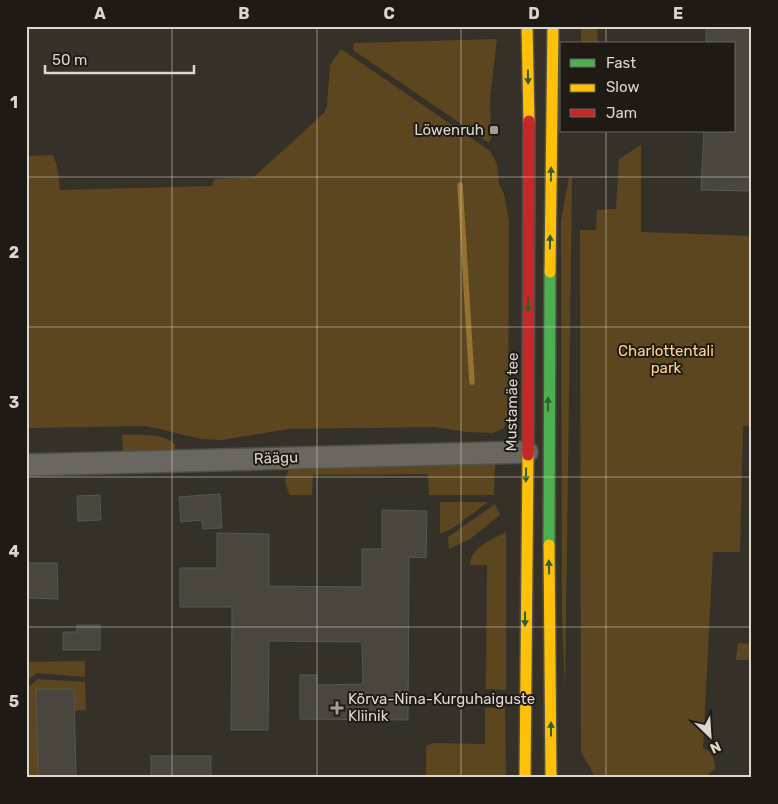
<svg xmlns="http://www.w3.org/2000/svg" width="778" height="804" viewBox="0 0 778 804" font-family="Rubik,sans-serif">
<style>
.green{fill:#5c4620}
.lines{fill:none;stroke-linecap:round;stroke-linejoin:round}
.stream{stroke:#957232;stroke-width:5.5}
.building{fill:#4a463e;stroke:#59564f}
.street-casing{stroke:#524e46;stroke-width:24}
.fast-casing{stroke:#524e46;stroke-width:14}
.slow-casing{stroke:#524e46;stroke-width:14}
.jam-casing{stroke:#524e46;stroke-width:14}
.street{stroke:#6b6760;stroke-width:21}
.fast{stroke:#4caf50;stroke-width:11}
.slow{stroke:#ffc107;stroke-width:11}
.jam{stroke:#c62828;stroke-width:11}
.oneway{fill:#335e2f}
.grid{fill:none;stroke:#dcd6cd;stroke-width:1;stroke-opacity:0.55}
.poi-dot{fill:#a29c94;stroke:#1f1b14;stroke-width:2}
.labels{text-anchor:middle;dominant-baseline:central;stroke-width:4;stroke-linejoin:round;paint-order:stroke}
.poi-label{font-size:15px;fill:#dcd6cd;stroke:#1f1b14;text-anchor:end}
.park-label{font-size:15px;fill:#ffd38a;stroke:#1f1b14}
.street-label{font-size:15px;fill:#dcd6cd;stroke:#1f1b14}
.neatline{fill:none;stroke:#dcd6cd;stroke-width:2}
.grid-label{font-size:16px;text-anchor:middle;font-weight:bold;fill:#dcd6cd}
</style>
<rect width="100%" height="100%" fill="#353129"/>
<!-- green -->
<g class="green">
<path d="M 581,26 L 597,26 L 598,44 L 581,44 Z"/>
<path d="M 497,39 L 490,98 L 491,138 L 489,143 L 353,50 L 354,43 Z"/>
<path d="M 341,49 L 490,151 L 497,164 L 499,184 L 504,194 L 509,221 L 508,415 L 504,428 L 493,433 L 466,432 L 435,427 L 288,429 L 222,440 L 202,439 L 146,426 L 26,428 L 26,156 L 53,155 L 57,166 L 60,190 L 212,186 L 214,179 L 254,177 L 324,113 L 327,106 L 330,65 Z"/>
<path d="M 641,145 L 641,232 L 752,236 L 752,426 L 743,426 L 740,552 L 713,552 L 703,748 C 713,752 714,758 715,768 L 705,778 L 594,775 L 581,752 L 580,230 L 596,230 L 597,210 L 616,209 L 619,159 Z"/>
<path d="M 569,177 L 572,178 L 565,692 L 562,611 L 561,221 Z"/>
<path d="M 122,435 C 138,435 162,433 175,444 L 175,451 L 125,454 L 123,451 Z"/>
<path d="M 495,460 L 494,495 L 429,495 L 428,474 L 313,475 L 312,495 L 290,495 C 285,485 283,476 291,468 Z"/>
<path d="M 440,502 L 488,502 L 453,528 L 440,534 Z"/>
<path d="M 495,504 L 500,515 L 470,539 L 449,549 L 448,537 Z"/>
<path d="M 506,532 L 506,690 L 486,689 L 487,565 L 470,565 C 471,547 491,540 506,532 Z"/>
<path d="M 738,643 L 752,644 L 752,660 L 736,660 Z"/>
<path d="M 85,661 L 85,677 L 37,673 L 26,681 L 26,662 Z"/>
<path d="M 38,679 L 85,682 L 86,710 L 75,711 L 74,689 L 36,689 L 38,778 L 26,778 L 26,689 Z"/>
<path d="M 485,708 L 505,708 L 506,778 L 426,778 L 426,746 L 434,743 L 485,744 Z"/>
</g>
<g class="lines">
<!-- stream -->
<path class="stream" d="M 460,185 L 472,382"/>
</g>
<!-- building -->
<g class="building">
<path d="M 706,28 L 752,29 L 752,191 L 701,190 L 704,131 L 734,131 L 734,44 L 706,44 Z"/>
<path d="M 220,494 L 222,528 L 203,529 L 202,520 L 181,522 L 179,497 Z"/>
<path d="M 100,495 L 101,520 L 78,521 L 77,496 Z"/>
<path d="M 382,510 L 427,511 L 426,558 L 409,557 L 408,720 L 300,719 L 300,675 L 317,675 L 317,685 L 363,684 L 362,642 L 269,641 L 268,730 L 231,730 L 232,607 L 180,607 L 180,568 L 217,568 L 217,533 L 269,534 L 269,586 L 362,587 L 362,549 L 382,549 Z"/>
<path d="M 29,563 L 57,563 L 58,599 L 29,598 Z"/>
<path d="M 77,625 L 100,625 L 100,650 L 63,650 L 63,632 L 77,632 Z"/>
<path d="M 36,689 L 74,689 L 76,778 L 38,778 Z"/>
<rect x="151" y="756" width="60" height="22"/>
</g>
<g class="lines">
<defs>
<path id="street" d="M 26,465 L 527,452"/>
<path id="fast" d="M 549,545 L 550,272"/>
<g id="slow">
<path d="M 527,26 L 529,121"/>
<path d="M 550,272 L 553,26"/>
<path d="M 549,545 L 551,778"/>
<path d="M 525,778 L 528,455"/>
</g>
<path id="jam" d="M 528,455 L 529,121"/>
</defs>
<!-- street casing -->
<use href="#street" class="street-casing"/>
<!-- fast casing -->
<use href="#fast" class="fast-casing"/>
<!-- slow casing -->
<use href="#slow" class="slow-casing"/>
<!-- jam casing -->
<use href="#jam" class="jam-casing"/>
<!-- street -->
<use href="#street" class="street"/>
<!-- fast -->
<use href="#fast" class="fast"/>
<!-- slow -->
<use href="#slow" class="slow"/>
<!-- jam -->
<use href="#jam" class="jam"/>
</g>
<!-- one-way arrows -->
<defs><path id="oneway-solid" d="M-6-.8H1V-3.2L6.5 0L1 3.2V.8H-6Z" transform="scale(1.25)"/></defs>
<g class="oneway">
<use href="#oneway-solid" transform="translate(528 77) rotate(89)"/>
<use href="#oneway-solid" transform="translate(551 174) rotate(-89)"/>
<use href="#oneway-solid" transform="translate(550 242) rotate(-89)"/>
<use href="#oneway-solid" transform="translate(528 305) rotate(91)"/>
<use href="#oneway-solid" transform="translate(548 404) rotate(-89)"/>
<use href="#oneway-solid" transform="translate(526 475) rotate(91)"/>
<use href="#oneway-solid" transform="translate(549 567) rotate(-91)"/>
<use href="#oneway-solid" transform="translate(525 619) rotate(90)"/>
<use href="#oneway-solid" transform="translate(551 729) rotate(-90)"/>
</g>
<!-- grid -->
<path class="grid" d="M 172,26 L 172,778M 317,26 L 317,778M 461,26 L 461,778M 606,26 L 606,44M 606,131 L 606,778M 26,177 L 752,177M 26,327 L 752,327M 26,477 L 752,477M 26,627 L 752,627"/>
<!-- markers -->
<g class="poi-dot">
<rect x="489" y="125" width="10" height="10" rx="2.5"/>
<path d="M334.5 700.5h5v5h5v5h-5v5h-5v-5h-5v-5h5z"/>
</g>
<g class="labels">
<!-- poi labels -->
<g class="poi-label">
<text x="484" y="130">Löwenruh</text>
<text x="348" y="699" text-anchor="start">Kõrva-Nina-Kurguhaiguste<tspan x="348" dy="17">Kliinik</tspan></text>
</g>
<!-- park labels -->
<g class="park-label">
<text x="666" y="351">Charlottentali<tspan x="666" dy="17">park</tspan></text>
</g>
<!-- street labels -->
<g class="street-label">
<text transform="translate(512 402) rotate(-89)">Mustamäe tee</text>
<text transform="translate(276 458) rotate(-2)">Räägu</text>
</g>
</g>
<!-- border -->
<rect width="778" height="804" fill="none" stroke="#1f1b14" stroke-width="55"/>
<!-- legend -->
<rect x="560" y="42" width="175" height="90" fill="#1f1b14" stroke="#6b665e"/>
<rect x="570" y="59" width="25" height="8" fill="#4caf50" stroke="#6b665e"/>
<text x="606" y="68" font-size="15" fill="#dcd6cd">Fast</text>
<rect x="570" y="84" width="25" height="8" fill="#ffc107" stroke="#6b665e"/>
<text x="606" y="92" font-size="15" fill="#dcd6cd">Slow</text>
<rect x="570" y="109" width="25" height="8" fill="#c62828" stroke="#6b665e"/>
<text x="606" y="118" font-size="15" fill="#dcd6cd">Jam</text>
<!-- north arrow -->
<g transform="translate(710 736) rotate(155)" stroke="#1f1b14" stroke-width="4" paint-order="stroke">
<path d="M0-4L9 19L0 12L-9 19Z" fill="#dcd6cd"/>
<text y="-8" font-size="14" font-weight="bold" text-anchor="middle" fill="#dcd6cd">N</text>
</g>
<!-- scale -->
<path d="M45 65v8h149v-8" fill="none" stroke="#dcd6cd" stroke-width="2.5"/>
<text x="52" y="65" font-size="15" fill="#dcd6cd" stroke="#1f1b14" stroke-width="4" paint-order="stroke">50 m</text>
<rect x="28" y="28" width="722" height="748" class="neatline"/>
<g class="grid-label">
<text x="100" y="19">A</text>
<text x="244" y="19">B</text>
<text x="389" y="19">C</text>
<text x="534" y="19">D</text>
<text x="678" y="19">E</text>
<text x="14" y="108">1</text>
<text x="14" y="258">2</text>
<text x="14" y="408">3</text>
<text x="14" y="557">4</text>
<text x="14" y="707">5</text>
</g>
</svg>
